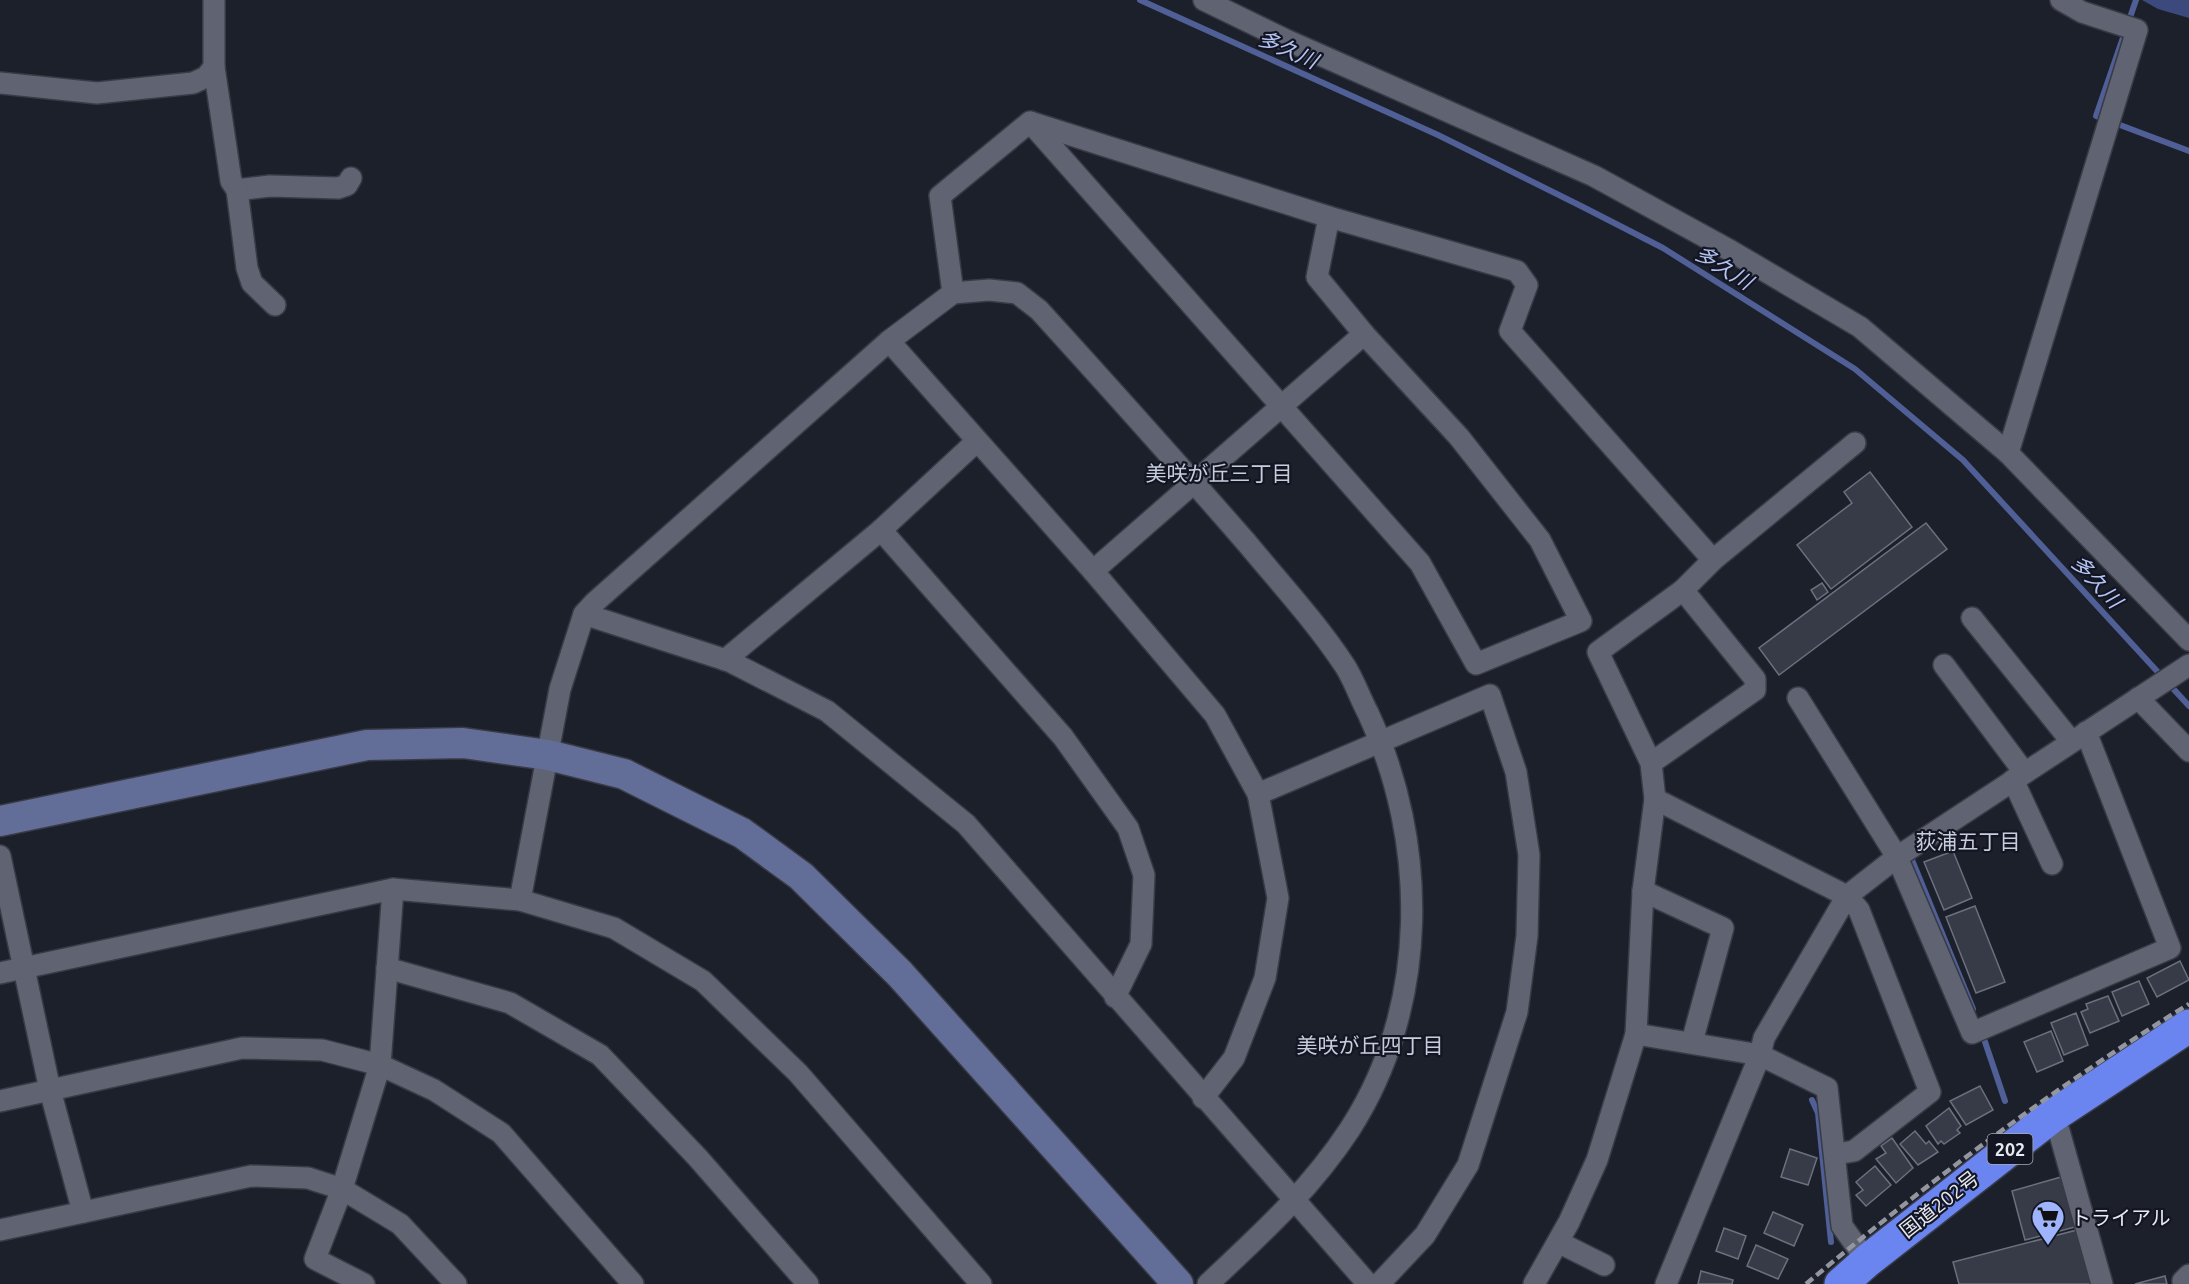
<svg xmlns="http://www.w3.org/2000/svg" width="2189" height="1284" viewBox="0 0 2189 1284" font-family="Ubuntu,'Noto Sans JP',sans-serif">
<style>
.forest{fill:#3c497d}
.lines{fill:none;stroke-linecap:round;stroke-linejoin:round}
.stream{stroke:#505f95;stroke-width:6}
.building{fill:#373b48;stroke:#6b707e;stroke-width:1.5}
.street-casing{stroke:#383a45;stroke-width:24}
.secondary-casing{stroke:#383a45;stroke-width:33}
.highway-casing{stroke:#383a45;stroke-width:36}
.street{stroke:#5f6372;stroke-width:21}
.secondary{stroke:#626d98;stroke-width:30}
.highway{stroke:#6a84f0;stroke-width:33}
.rail{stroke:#93969f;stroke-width:4.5;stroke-dasharray:9 4.5;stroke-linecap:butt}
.labels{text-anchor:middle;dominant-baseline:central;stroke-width:4.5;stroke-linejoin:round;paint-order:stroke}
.shield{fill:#131622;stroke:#a7aab3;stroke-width:1.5}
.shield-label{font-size:18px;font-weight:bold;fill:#e6e9f1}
.street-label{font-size:20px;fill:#e6e9f1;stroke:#131622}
.poi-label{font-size:20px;fill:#e6e9f1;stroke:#131622;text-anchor:start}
.water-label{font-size:21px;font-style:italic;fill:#b4c3f4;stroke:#131622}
.neighbourhood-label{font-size:21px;fill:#c7cddd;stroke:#131622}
</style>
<rect width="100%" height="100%" fill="#1c202b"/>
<!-- forest -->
<path class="forest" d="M 2142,0 L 2189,0 L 2189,18 L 2158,9 Z"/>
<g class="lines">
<!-- stream -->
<g class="stream">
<path d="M 1140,0 L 1438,135 L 1583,207 L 1663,248 L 1855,369 L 1963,460 L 2189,706"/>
<path d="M 2136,0 L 2096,116 L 2189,151"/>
<path d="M 1912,860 L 1973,1009"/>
<path d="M 1982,1033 L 2005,1101"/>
<path d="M 1812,1100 L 1818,1113 L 1831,1242"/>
</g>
</g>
<!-- building -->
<g class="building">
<path d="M 1870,472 L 1912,527 L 1831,589 L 1797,545 L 1852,503 L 1844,492 Z"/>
<path d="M 1926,523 L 1947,549 L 1779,675 L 1759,648 Z"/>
<path d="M 1822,583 L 1828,592 L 1817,600 L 1811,590 Z"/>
<path d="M 1953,851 L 1972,898 L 1944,910 L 1924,862 Z"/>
<path d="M 1975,906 L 2005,982 L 1976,993 L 1946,917 Z"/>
<path d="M 2180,961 L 2189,980 L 2157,997 L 2147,978 Z"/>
<path d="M 2139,981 L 2149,1004 L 2122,1016 L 2112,992 Z"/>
<path d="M 2108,996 L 2119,1021 L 2090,1033 L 2081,1012 L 2088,1009 L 2086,1004 Z"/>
<path d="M 2076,1013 L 2088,1045 L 2064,1055 L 2051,1023 Z"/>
<path d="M 2051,1031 L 2063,1061 L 2037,1072 L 2024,1042 Z"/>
<path d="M 1980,1086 L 1993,1110 L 1966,1125 L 1950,1101 Z"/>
<path d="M 1949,1108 L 1961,1126 L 1957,1130 L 1960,1133 L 1944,1144 L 1941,1141 L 1938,1144 L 1926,1126 Z"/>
<path d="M 1915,1131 L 1926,1144 L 1929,1141 L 1938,1152 L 1918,1165 L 1900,1144 Z"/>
<path d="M 1892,1138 L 1913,1168 L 1896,1183 L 1876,1159 L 1886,1153 L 1881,1146 Z"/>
<path d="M 1790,1149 L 1817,1158 L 1808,1185 L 1781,1177 Z"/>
<path d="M 1875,1166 L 1891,1185 L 1866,1206 L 1856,1195 L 1863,1190 L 1856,1182 Z"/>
<path d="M 2061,1177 L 2075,1227 L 2025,1240 L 2012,1191 Z"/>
<path d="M 1773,1212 L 1803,1225 L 1794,1246 L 1764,1233 Z"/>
<path d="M 1724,1228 L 1746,1236 L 1738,1259 L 1716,1251 Z"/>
<path d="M 2077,1230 L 2092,1284 L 1959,1284 L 1953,1262 Z"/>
<path d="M 1756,1245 L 1788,1259 L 1778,1279 L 1747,1266 Z"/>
<path d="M 1701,1271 L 1733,1280 L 1732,1284 L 1698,1284 Z"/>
<path d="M 2165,1276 L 2167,1284 L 2135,1284 Z"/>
</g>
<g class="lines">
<defs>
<g id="street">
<path d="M 1204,0 L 1284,39 L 1594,176 L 1731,251 L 1860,327 L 2008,453 L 2189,640"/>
<path d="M 214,67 L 231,181 L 237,190 L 270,186 L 338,188 L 347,185 L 351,178"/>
<path d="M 0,83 L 97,93 L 193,83 L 206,77 L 214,67 L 214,0"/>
<path d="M 1030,122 L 1420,563 L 1476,664 L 1581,621 L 1540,540 L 1459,437 L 1364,334 L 1317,277 L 1329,217"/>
<path d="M 237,190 L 247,268 L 252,283 L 275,305"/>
<path d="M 953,293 L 940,196 L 1030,122 L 1329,217 L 1517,271 L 1527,285 L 1510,331 L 1713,560"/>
<path d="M 889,341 L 1093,571 L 1215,715 L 1258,794 L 1278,898 L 1265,978 L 1234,1058 L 1203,1098"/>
<path d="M 2008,453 L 2137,30 L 2082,12 L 2061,0"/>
<path d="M 881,530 L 1063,737 L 1128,828 L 1144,875 L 1141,944 L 1115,997"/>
<path d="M 1093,571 L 1364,334"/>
<path d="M 584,614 L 729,661 L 827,711 L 966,824 L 1368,1284"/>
<path d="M 1972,618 L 2071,741"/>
<path d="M 725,660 L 881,530 L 977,441"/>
<path d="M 1944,665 L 2024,772"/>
<path d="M 1798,698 L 1897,857 L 1972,1033 L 2170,948 L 2086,732"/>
<path d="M 2138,698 L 2189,751"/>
<path d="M 1651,763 L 1755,690 L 1755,679 L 1683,590"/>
<path d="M 2013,780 L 2052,864"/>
<path d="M 1258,794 L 1490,695 L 1516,772 L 1529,855 L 1527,936 L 1517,1012 L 1468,1165 L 1425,1235 L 1379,1284"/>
<path d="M 1655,799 L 1847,896 L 1859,910 L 1930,1092 L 1854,1151 L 1836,1154"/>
<path d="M 0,856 L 50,1090 L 83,1212"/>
<path d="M 1643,891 L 1723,928 L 1692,1042"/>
<path d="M 520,900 L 560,689 L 584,614 L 594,603 L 889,341 L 953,293 L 989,290 L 1017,293 L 1039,310 C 1109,387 1178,464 1246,542 C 1280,583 1316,622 1345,666 C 1354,680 1360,698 1368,713 C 1429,843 1429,1006 1350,1129 C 1310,1190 1260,1235 1208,1284"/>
<path d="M 387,968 L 510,1003 L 600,1055 L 698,1158 L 808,1284"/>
<path d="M 0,973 L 393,889 L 520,900 L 614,928 L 703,981 L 798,1073 L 981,1284"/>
<path d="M 1636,1034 L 1760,1055 L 1827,1088 L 1842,1226 L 1867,1261"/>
<path d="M 0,1101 L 242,1048 L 322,1050 L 380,1065 L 434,1090 L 501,1133 L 633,1284"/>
<path d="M 2051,1117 L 2059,1131 L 2102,1284"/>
<path d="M 0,1230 L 251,1176 L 308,1178 L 342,1189 L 400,1224 L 456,1284"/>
<path d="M 1558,1242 L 1604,1265"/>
<path d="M 364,1284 L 315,1259 L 342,1189 L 380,1065 L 393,889"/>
<path d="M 1534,1284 L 1569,1222 L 1597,1160 L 1636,1034 L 1643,891 L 1655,799 L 1651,763 L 1598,652 L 1683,590 L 1713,560 L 1855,443"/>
<path d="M 1666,1284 L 1760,1055 L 1764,1038 L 1847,896 L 1897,857 L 2189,665"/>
<path d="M 2184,1284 L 2183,1281 L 2189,1275"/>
</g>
<path id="secondary" d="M 0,821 L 367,745 L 463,743 L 548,755 L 624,774 L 742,833 L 801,876 L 900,974 L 1178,1284"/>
<path id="highway" d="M 1841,1284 L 1867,1261 L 2051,1117 L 2189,1026"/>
</defs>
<!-- street casing -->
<use href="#street" class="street-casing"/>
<!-- secondary casing -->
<use href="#secondary" class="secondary-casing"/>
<!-- highway casing -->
<use href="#highway" class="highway-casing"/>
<!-- street -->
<use href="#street" class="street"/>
<!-- secondary -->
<use href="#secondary" class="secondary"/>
<!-- highway -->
<use href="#highway" class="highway"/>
<!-- rail -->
<path class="rail" d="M 1806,1284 C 1927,1183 2055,1087 2189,1004"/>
</g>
<!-- icons -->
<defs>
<symbol id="supermarket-pin" viewBox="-11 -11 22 30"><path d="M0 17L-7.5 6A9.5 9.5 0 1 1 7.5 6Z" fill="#9eb4fd" stroke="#131622"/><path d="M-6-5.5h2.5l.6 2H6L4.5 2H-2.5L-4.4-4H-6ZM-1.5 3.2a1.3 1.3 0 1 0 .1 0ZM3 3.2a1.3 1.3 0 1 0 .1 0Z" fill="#111"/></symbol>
</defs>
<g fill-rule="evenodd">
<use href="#supermarket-pin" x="2029" y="1198" width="38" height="52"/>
</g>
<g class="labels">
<!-- shield labels -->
<rect class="shield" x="1987.5" y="1134" width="45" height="30" rx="4.5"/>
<g class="shield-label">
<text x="2010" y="1149">202</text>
</g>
<!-- street labels -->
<g class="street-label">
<text transform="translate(1939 1204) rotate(-38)">国道202号</text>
</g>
<!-- poi labels -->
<g class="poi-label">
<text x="2071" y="1217">トライアル</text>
</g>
<!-- water labels -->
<g class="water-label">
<text transform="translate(1288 49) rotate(24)">多久川</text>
<text transform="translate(1724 267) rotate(32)">多久川</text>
<text transform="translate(2097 581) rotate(47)">多久川</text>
</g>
<!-- neighbourhood labels -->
<g class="neighbourhood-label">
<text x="1219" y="473">美咲が丘三丁目</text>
<text x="1968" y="841">荻浦五丁目</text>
<text x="1370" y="1045">美咲が丘四丁目</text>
</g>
</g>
</svg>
